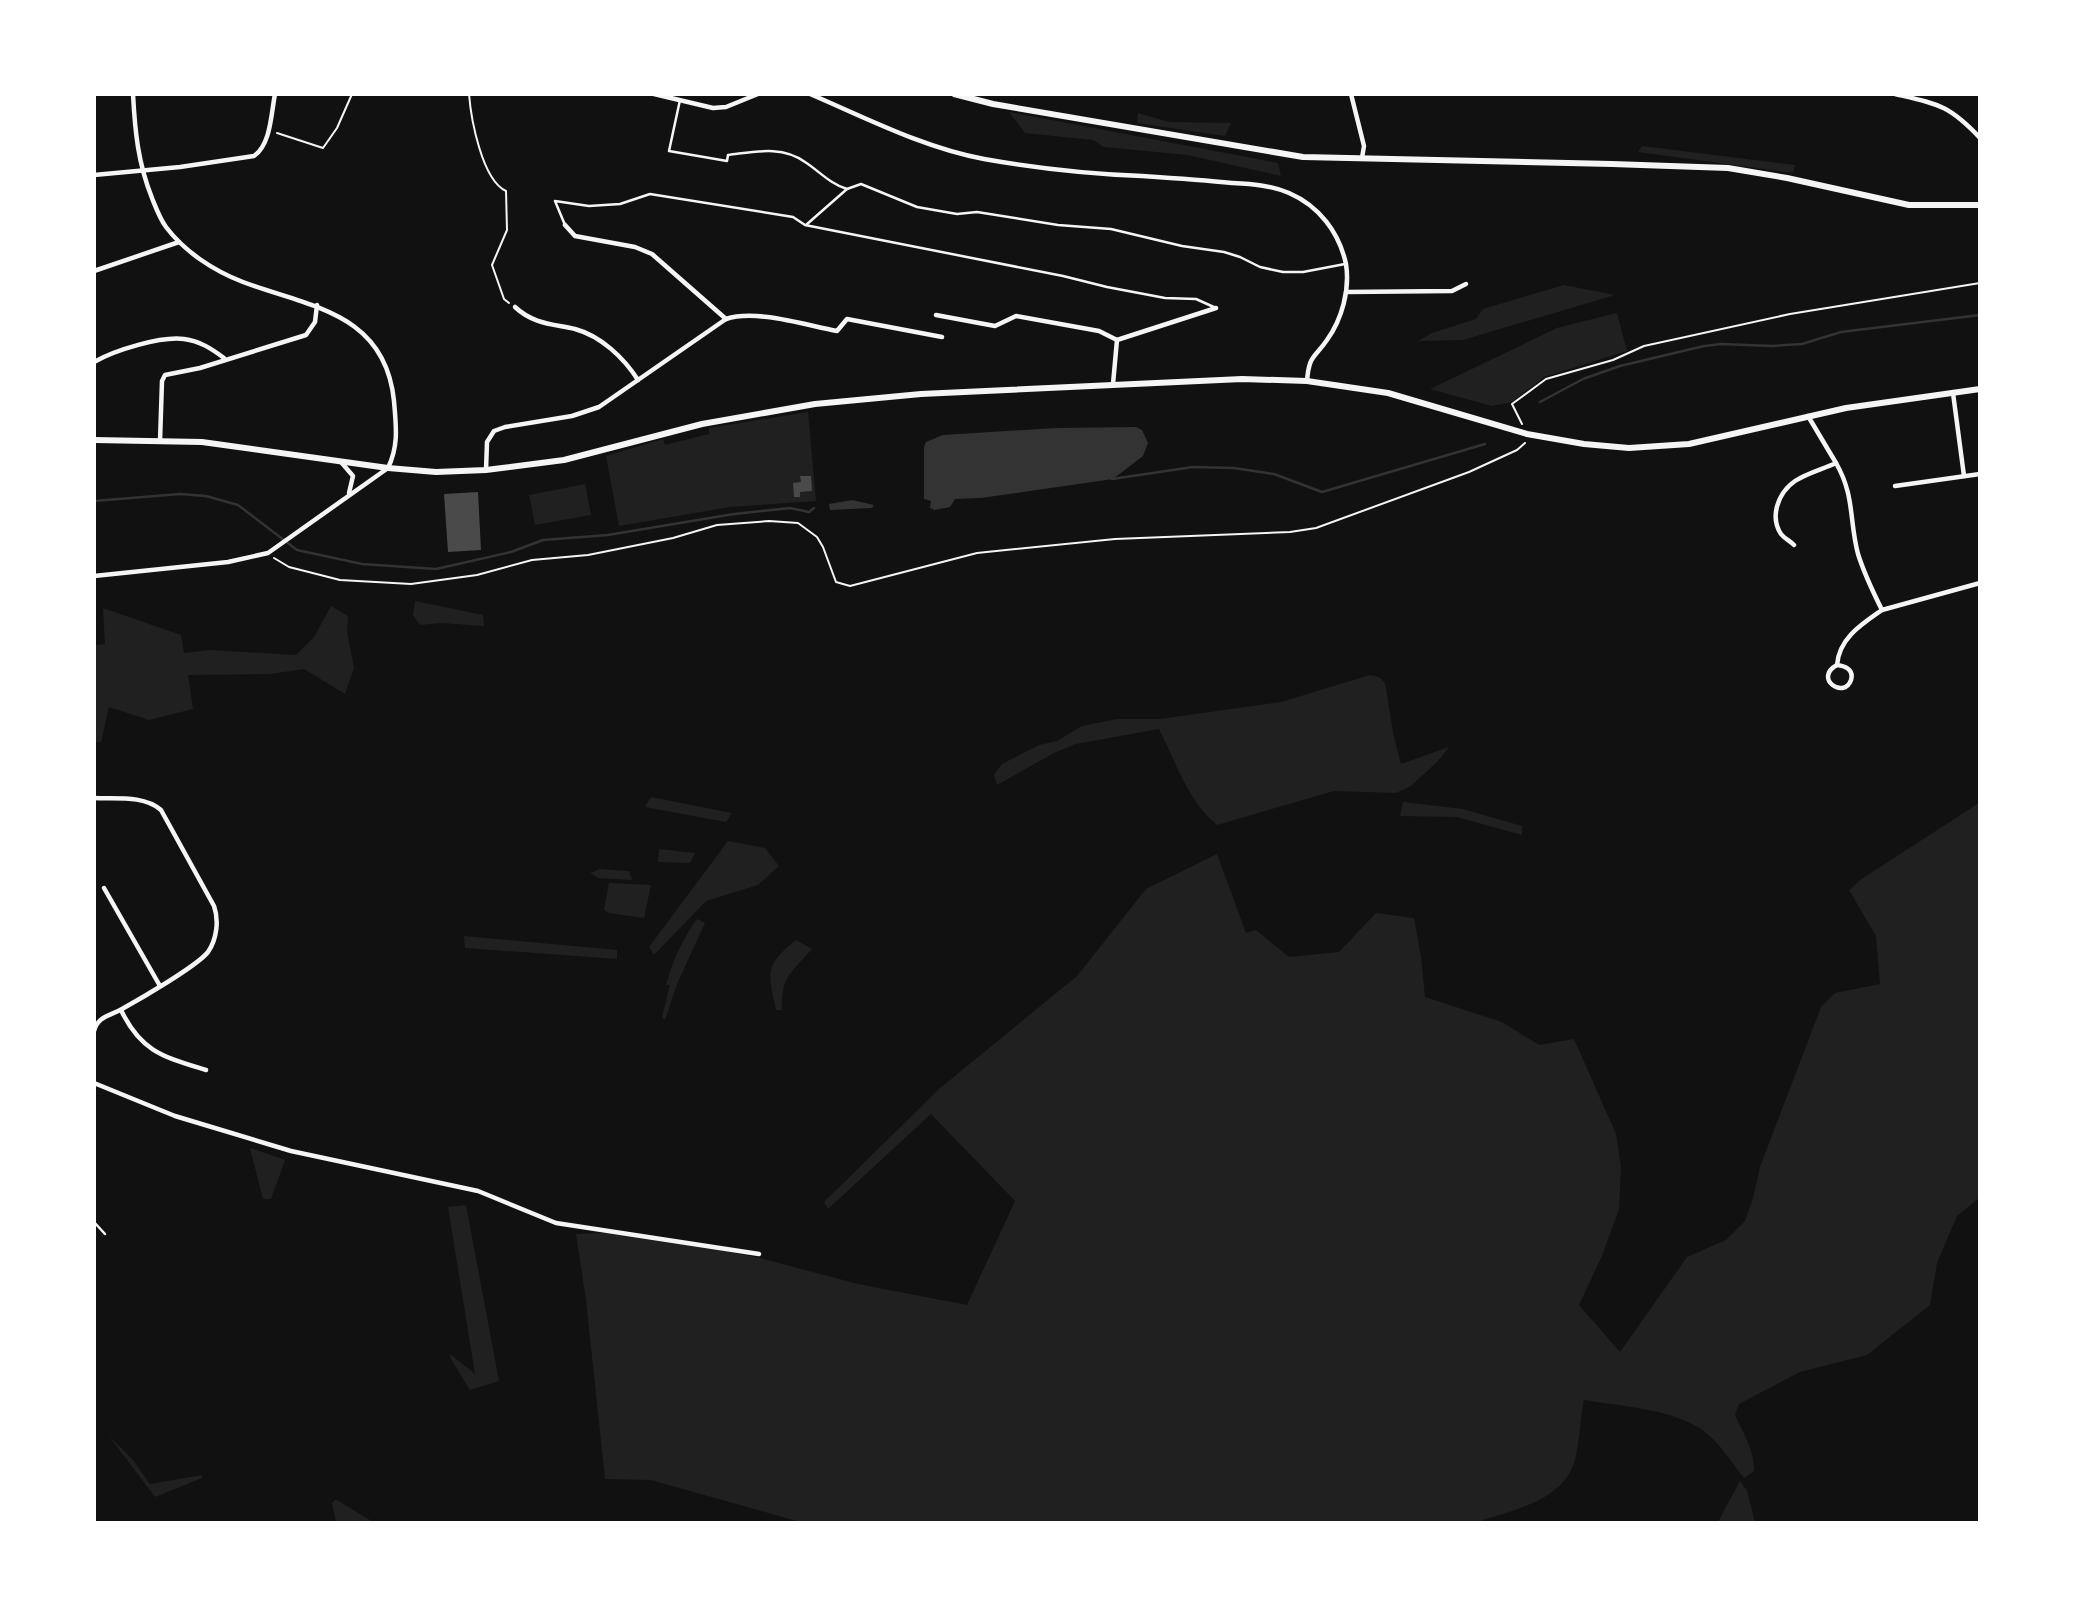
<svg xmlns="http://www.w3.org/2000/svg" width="2074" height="1617" viewBox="0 0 2074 1617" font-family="Cabin,sans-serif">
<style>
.green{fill:#202020}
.water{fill:#333}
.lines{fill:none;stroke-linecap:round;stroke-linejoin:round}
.stream{stroke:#333;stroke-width:2.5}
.building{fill:#4a4a4a}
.path{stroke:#f5f5f5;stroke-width:2}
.service{stroke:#f5f5f5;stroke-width:2.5}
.minor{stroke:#f5f5f5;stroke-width:4.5}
.tertiary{stroke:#f5f5f5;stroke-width:6}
</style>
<rect width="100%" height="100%" fill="#111"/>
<!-- green -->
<g class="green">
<path d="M 1009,112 L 1278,163 L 1281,176 L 1188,155 L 1104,147 L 1093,140 L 1025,133 Z"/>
<path d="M 1138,113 L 1169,122 L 1231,123 L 1225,136 L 1137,123 Z"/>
<path d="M 1642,146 L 1795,165 L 1793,173 L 1638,152 Z"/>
<path d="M 1564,285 L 1615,295 L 1463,340 L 1418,341 L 1432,333 L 1476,319 L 1483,309 Z"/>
<path d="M 1617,313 L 1627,351 L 1544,377 L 1512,402 L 1492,406 L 1430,389 L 1557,328 Z"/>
<path d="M 808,412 L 816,501 L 730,507 L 619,526 L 606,456 L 663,439 L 665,445 L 709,434 L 709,428 Z"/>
<path d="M 585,484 L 591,515 L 535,525 L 529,495 Z"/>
<path d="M 415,601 L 483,615 L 484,626 L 441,623 L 420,625 L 413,615 Z"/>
<path d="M 331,606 L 348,616 L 347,632 L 354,668 L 345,694 L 304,669 L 270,674 L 188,675 L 193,709 L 149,720 L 109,707 L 101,742 L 95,742 L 95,645 L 105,644 L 103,608 L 181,635 L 184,653 L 210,650 L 296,655 L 314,637 Z"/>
<path d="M 1370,675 L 1379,677 L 1385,683 L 1394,738 L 1401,764 L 1449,747 L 1438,761 L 1411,786 L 1396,793 L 1334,791 L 1217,825 C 1187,800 1176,762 1159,729 L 1076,744 L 1054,753 L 997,785 L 994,775 L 1002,764 L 1039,745 L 1057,741 L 1082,726 L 1117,719 L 1160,719 L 1281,702 Z"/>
<path d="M 651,797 L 732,813 L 726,822 L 645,807 Z"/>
<path d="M 1403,802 L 1463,809 L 1522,826 L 1522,835 L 1457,817 L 1400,816 Z"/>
<path d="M 1979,803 L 1979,1198 L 1957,1216 L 1937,1263 L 1930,1305 L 1867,1355 L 1800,1372 L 1739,1404 L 1735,1415 C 1743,1433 1755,1451 1754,1471 L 1744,1478 C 1731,1462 1719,1441 1701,1429 C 1671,1409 1620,1406 1584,1400 C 1580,1418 1580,1437 1576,1455 C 1567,1501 1515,1509 1477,1522 L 800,1522 L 651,1480 L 605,1479 L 586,1300 L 576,1234 L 629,1232 L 760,1258 L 858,1284 L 967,1305 L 1015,1201 L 931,1114 L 828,1209 L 824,1202 L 939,1089 L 1077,976 L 1146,889 L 1217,854 L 1246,933 L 1256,930 L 1289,957 L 1339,952 L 1376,913 L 1414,918 L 1421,957 L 1425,997 L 1502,1022 L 1539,1045 L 1574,1039 L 1616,1134 L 1621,1167 L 1619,1209 L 1602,1256 L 1579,1305 L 1620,1352 L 1687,1257 L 1726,1240 L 1745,1221 L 1753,1198 L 1760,1167 L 1821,1007 L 1835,993 L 1880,984 L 1876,936 L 1849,890 L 1863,878 Z"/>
<path d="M 728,841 L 765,848 L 779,866 L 758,885 L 706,901 L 654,955 L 649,947 Z"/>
<path d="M 659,849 L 695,853 L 690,863 L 658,862 Z"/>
<path d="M 600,869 L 629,871 L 632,880 L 598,878 L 590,873 Z"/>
<path d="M 609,883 L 651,885 L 644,918 L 609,913 L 604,910 Z"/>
<path d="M 697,919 L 705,923 L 677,984 L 665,1020 L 662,1017 L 670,985 L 666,985 C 673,960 682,940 697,919 Z"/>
<path d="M 464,936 L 617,950 L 617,959 L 465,948 Z"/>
<path d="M 796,940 L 812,949 C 791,973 781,976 782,1010 L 776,1010 C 768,971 764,966 796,940 Z"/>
<path d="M 250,1148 L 285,1160 L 271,1199 L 263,1199 Z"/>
<path d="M 466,1205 L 499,1381 L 470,1390 L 451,1359 L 450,1354 L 475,1374 L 448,1207 Z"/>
<path d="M 109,1436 L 133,1460 L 150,1484 L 202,1475 L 202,1478 L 155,1497 Z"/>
<path d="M 1740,1481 L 1747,1491 L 1755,1522 L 1718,1522 Z"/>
<path d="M 335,1500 L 337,1500 L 373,1522 L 336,1522 L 332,1503 Z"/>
</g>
<!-- water -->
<g class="water">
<path d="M 1136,427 L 1142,430 L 1148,443 L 1143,456 L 1113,479 L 981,498 L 955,499 L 950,507 L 935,510 L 930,508 L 931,501 L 924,499 L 924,447 L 926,442 L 943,435 L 1056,428 Z"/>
<path d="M 852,500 L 874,505 L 872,508 L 830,510 L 829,504 Z"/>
</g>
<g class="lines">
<!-- stream -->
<g class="stream">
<path d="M 1540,402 L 1583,379 L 1620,366 L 1704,346 L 1721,344 L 1772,346 L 1802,344 L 1841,332 L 1980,315"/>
<path d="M 1112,479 L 1193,467 L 1234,468 L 1274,474 L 1322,492 L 1485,444"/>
<path d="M 94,501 L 180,494 L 206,496 L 238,505 L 297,550 L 362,564 L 436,569 L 511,552 L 543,540 L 608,535 L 734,514 L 790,508 L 809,512 L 814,508"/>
</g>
</g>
<!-- building -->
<g class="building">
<path d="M 800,476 L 811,476 L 812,491 L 800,492 L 800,497 L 794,497 L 793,483 L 801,482 Z"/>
<path d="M 478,492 L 481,550 L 448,552 L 444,494 Z"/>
</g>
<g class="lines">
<!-- path -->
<g class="path">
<path d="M 469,94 C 471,119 482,180 506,191 L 507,230 L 492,265 L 504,299 L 509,303"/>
<path d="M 277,133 L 323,148 L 337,128 L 352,94"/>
<path d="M 1522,424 L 1512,404 L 1546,379 L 1613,360 L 1644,346 L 1790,314 L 1980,283"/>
<path d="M 274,558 L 289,567 L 340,580 L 411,584 L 477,575 L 532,560 L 588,555 L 673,538 L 717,525 L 769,521 L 798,523 L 817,537 L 823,547 L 836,582 L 850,586 L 977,553 L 1115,539 L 1290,532 L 1316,528 L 1469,472 L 1517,450 L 1525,443"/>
</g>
<!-- service -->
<g class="service">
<path d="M 680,100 L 669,151 L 727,161 L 728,155 C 754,152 782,145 805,162 C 819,171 830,184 847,189 L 806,225"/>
<path d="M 847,189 L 861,184 L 917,207 L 957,214 L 977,212 L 1058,225 L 1111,229 L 1182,246 L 1224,252 L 1240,257 L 1260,267 L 1283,272 L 1303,272 L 1345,264"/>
<path d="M 565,225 L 555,201 L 589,206 L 620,204 L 650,194 L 793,217 L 805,225 L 1063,276 L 1107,287 L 1165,298 L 1196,299 L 1216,308"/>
<path d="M 94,1222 L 105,1234"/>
</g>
<!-- minor -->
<g class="minor">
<path d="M 654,94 L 713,108 L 726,107 L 758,94"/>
<path d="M 810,94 C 866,118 924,148 984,159 C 1035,168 1090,174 1142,176 C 1172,178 1202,180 1232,183 C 1251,184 1271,185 1289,193 C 1319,206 1339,232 1346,264 C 1350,290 1342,319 1327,340 C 1314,359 1309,355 1307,381"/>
<path d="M 1351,94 L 1364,146 L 1362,158"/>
<path d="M 1895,94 C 1938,104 1949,105 1980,138"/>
<path d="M 94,175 L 180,167 L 254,156 C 271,144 271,114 275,94"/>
<path d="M 565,225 L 575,236 L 635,247 L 652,254 L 726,319"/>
<path d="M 94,271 L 179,242"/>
<path d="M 1346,292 L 1452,291 L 1466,284"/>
<path d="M 515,307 C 533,324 553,324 575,329 C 601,336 624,358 638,380"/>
<path d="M 936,315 L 995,326 L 1016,316 L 1099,331 L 1117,340 L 1216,308"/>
<path d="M 94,362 C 115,350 161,336 184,339 C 200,341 212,349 224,358"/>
<path d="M 1113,384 L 1117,340"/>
<path d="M 1953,393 L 1964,476"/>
<path d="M 160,441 L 162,381 L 165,375 L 200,368 L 306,335 L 315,322 L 317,305"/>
<path d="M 341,462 L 353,476 L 349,493"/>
<path d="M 1836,463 C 1855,496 1849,520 1858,554 C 1864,573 1873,592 1882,610 C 1862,624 1839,638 1837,665 C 1813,678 1844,700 1851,680 C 1854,670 1846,666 1837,665"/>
<path d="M 486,470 L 487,442 L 494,431 L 505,427 L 572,416 L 599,407 L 726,319 C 756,309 805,325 837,331 L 847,319 L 942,337"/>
<path d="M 1895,486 L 1980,474"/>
<path d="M 1794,545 C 1790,541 1784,538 1781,534 C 1769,516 1779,492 1795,481 C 1807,473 1823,469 1836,463 L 1808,416"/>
<path d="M 94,576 L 228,562 L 268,553 L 388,468 C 399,445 396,426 394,401 C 385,312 309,307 243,282 C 214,271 185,252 166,227 C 160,219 156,208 152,198 C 138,163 135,132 133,94"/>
<path d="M 1882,610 L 1980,583"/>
<path d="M 94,798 C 116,799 144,795 161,810 L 214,906 C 219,920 217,939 208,952 C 197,966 140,999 122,1009 C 110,1016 98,1016 94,1031"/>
<path d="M 104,888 L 160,986"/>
<path d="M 121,1010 C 141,1052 164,1057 206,1070"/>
<path d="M 94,1083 L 175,1116 L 291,1151 L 478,1191 L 556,1223 L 759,1254"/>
</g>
<!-- tertiary -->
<g class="tertiary">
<path d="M 954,94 L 993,104 L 1303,157 L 1612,164 L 1728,168 L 1787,178 L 1909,205 L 1980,205"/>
<path d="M 94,440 L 202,442 L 388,468 L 436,472 L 486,470 L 564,460 L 702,424 L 815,404 L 921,394 L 1242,379 L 1307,381 L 1388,393 L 1527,434 L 1584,444 L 1629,448 L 1689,444 L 1846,408 L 1980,389"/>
</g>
</g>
<!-- border -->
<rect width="2074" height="1617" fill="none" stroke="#ffffff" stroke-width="192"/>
</svg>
